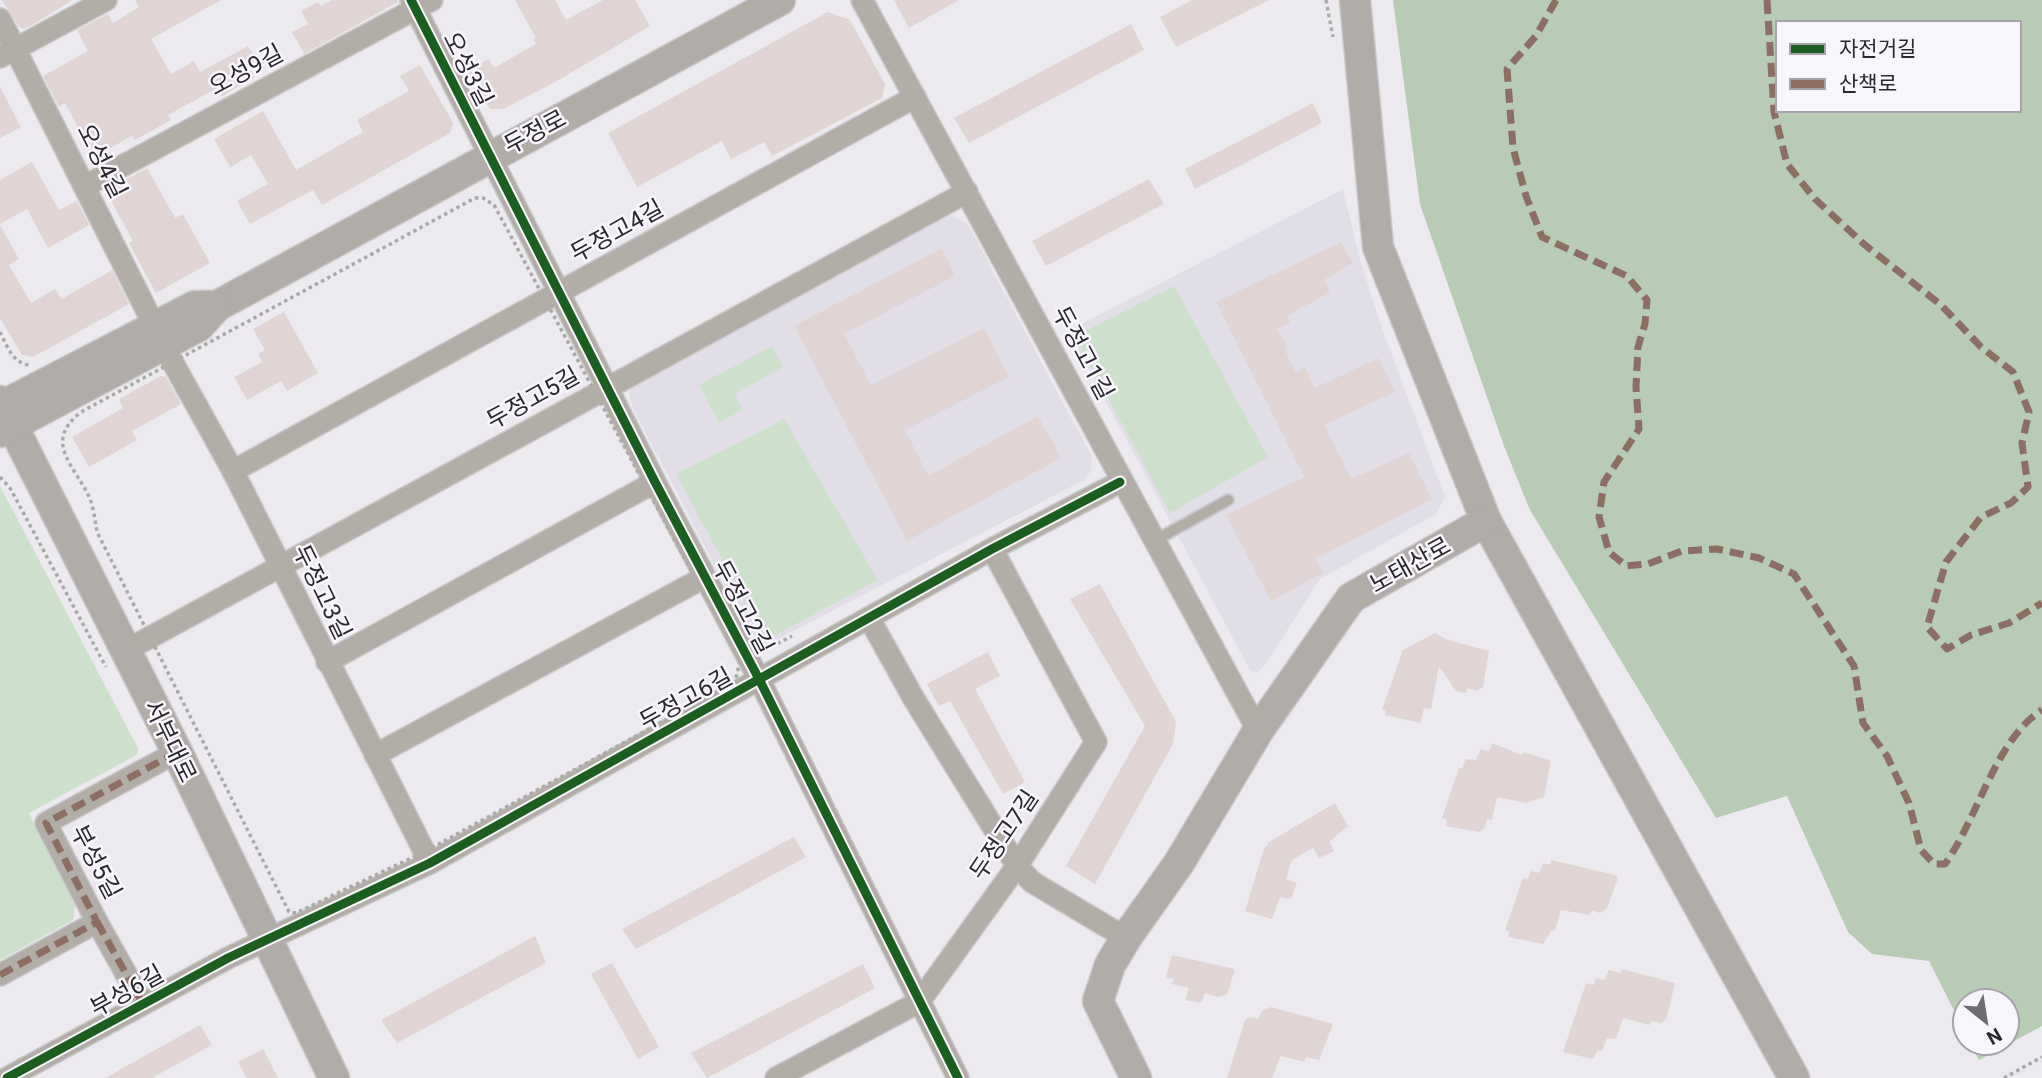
<svg xmlns="http://www.w3.org/2000/svg" width="2042" height="1078" viewBox="0 0 2042 1078" font-family="Roboto,'Noto Sans KR',sans-serif">
<style>
.built{fill:#e2dee8}
.green{fill:#cde0cb}
.forest{fill:#b7cbb5;fill-rule:evenodd}
.building{fill:#e0d4d4}
.lines{fill:none;stroke-linecap:round;stroke-linejoin:round}
.lane-casing{stroke:#c9c8ca;stroke-width:14}
.street-casing{stroke:#c9c8ca;stroke-width:24}
.secondary-casing{stroke:#c9c8ca;stroke-width:33}
.path{stroke:#aba9a7;stroke-width:3.5;stroke-dasharray:3.5 3.5;stroke-linecap:butt}
.lane{stroke:#b2ada7;stroke-width:10}
.street{stroke:#b2ada7;stroke-width:21}
.secondary{stroke:#b0aca7;stroke-width:30}
.quiet{stroke:#8d6e63;stroke-width:7;stroke-dasharray:14 7;stroke-linecap:butt}
.cycleway-casing{stroke:#f9f5fd;stroke-width:13}
.cycleway{stroke:#1b5e20;stroke-width:9}
.labels{text-anchor:middle;dominant-baseline:central;stroke-width:5;stroke-linejoin:round;paint-order:stroke}
.street-label{font-size:24px;fill:#29282b;stroke:#f9f5fd}
</style>
<rect width="100%" height="100%" fill="#eceaee"/>
<!-- built -->
<g class="built">
<path d="M 1343,189 L 1360,260 L 1383,331 L 1445,497 L 1436,514 L 1320,579 L 1265,665 L 1257,673 L 1250,670 L 1068,331 Z"/>
<path d="M 940,214 L 952,216 L 968,224 L 1092,457 L 1091,470 L 1086,479 L 763,647 L 754,642 L 633,408 L 629,394 L 632,381 Z"/>
</g>
<!-- green -->
<g class="green">
<path d="M 1174,286 L 1268,457 L 1170,513 L 1075,336 Z"/>
<path d="M 772,346 L 783,367 L 735,394 L 742,410 L 719,423 L 699,385 Z"/>
<path d="M 784,419 L 878,580 L 766,640 L 676,474 Z"/>
<path d="M 0,486 L 139,750 L 135,756 L 29,813 L 75,906 L 73,920 L 0,960 Z"/>
</g>
<!-- forest -->
<path class="forest" d="M 1393,0 L 2042,0 L 2042,1026 L 1979,1060 L 1970,1043 L 2007,1043 L 2007,1001 L 1965,1001 L 1965,1032 L 1929,961 L 1872,954 L 1848,932 L 1787,796 L 1716,818 L 1530,510 L 1504,446 L 1420,204 ZM 1778,23 L 2019,23 L 2019,110 L 1778,110 Z"/>
<!-- building -->
<g class="building">
<path d="M 2,0 L 73,0 L 25,29 L 19,27 Z"/>
<path d="M 135,0 L 221,0 L 151,39 L 171,74 L 194,61 L 200,72 L 248,46 L 257,61 L 249,66 L 255,77 L 222,96 L 217,88 L 168,115 L 171,120 L 135,140 L 132,136 L 94,157 L 65,103 L 59,107 L 43,76 L 88,51 L 77,30 L 108,14 L 113,23 L 139,7 Z"/>
<path d="M 332,0 L 398,0 L 398,2 L 304,54 L 292,32 L 308,24 L 301,11 L 318,2 L 321,6 Z"/>
<path d="M 515,0 L 555,0 L 566,20 L 603,0 L 635,0 L 650,26 L 557,81 L 503,109 L 490,109 L 466,71 L 489,59 L 494,68 L 536,44 L 533,39 L 536,38 Z"/>
<path d="M 894,0 L 959,0 L 909,28 Z"/>
<path d="M 1192,0 L 1269,0 L 1176,47 L 1160,17 Z"/>
<path d="M 828,12 L 850,20 L 885,84 L 882,98 L 772,156 L 764,142 L 731,159 L 722,141 L 637,187 L 608,133 Z"/>
<path d="M 1131,24 L 1144,50 L 969,143 L 954,118 Z"/>
<path d="M 420,65 L 453,123 L 450,133 L 322,205 L 313,190 L 250,224 L 237,201 L 268,184 L 251,155 L 230,167 L 214,139 L 263,111 L 296,170 L 363,132 L 357,120 L 409,91 L 400,76 Z"/>
<path d="M 0,87 L 21,127 L 0,138 Z"/>
<path d="M 1313,103 L 1322,123 L 1195,189 L 1185,169 Z"/>
<path d="M 32,162 L 59,210 L 77,201 L 89,225 L 48,248 L 27,209 L 0,224 L 0,180 Z"/>
<path d="M 147,168 L 175,218 L 183,214 L 210,263 L 156,293 L 129,243 L 133,241 L 106,191 Z"/>
<path d="M 1149,179 L 1164,204 L 1046,266 L 1032,241 Z"/>
<path d="M 0,225 L 19,259 L 9,265 L 31,303 L 55,289 L 62,299 L 112,270 L 129,304 L 33,357 L 22,355 L 0,318 Z"/>
<path d="M 1341,242 L 1353,263 L 1325,279 L 1330,292 L 1287,316 L 1290,323 L 1277,329 L 1287,346 L 1284,348 L 1296,373 L 1305,368 L 1315,388 L 1378,358 L 1395,392 L 1324,425 L 1351,479 L 1409,453 L 1432,499 L 1316,559 L 1323,573 L 1271,601 L 1226,515 L 1304,477 L 1216,302 Z"/>
<path d="M 942,248 L 955,276 L 844,334 L 871,385 L 984,328 L 1009,377 L 905,430 L 928,476 L 1038,416 L 1061,458 L 907,541 L 794,326 Z"/>
<path d="M 284,312 L 318,373 L 287,391 L 281,381 L 247,400 L 234,377 L 262,362 L 258,354 L 265,350 L 253,329 Z"/>
<path d="M 161,376 L 166,377 L 181,404 L 132,431 L 137,440 L 89,467 L 72,437 L 123,408 L 119,399 Z"/>
<path d="M 1100,584 L 1176,722 L 1173,744 L 1095,884 L 1066,866 L 1145,726 L 1070,599 Z"/>
<path d="M 1435,633 L 1445,639 L 1489,651 L 1483,687 L 1476,691 L 1468,688 L 1466,693 L 1456,691 L 1439,666 L 1431,709 L 1424,708 L 1420,723 L 1385,715 L 1386,711 L 1382,710 L 1403,650 Z"/>
<path d="M 988,652 L 1000,676 L 975,689 L 1025,782 L 1003,794 L 950,701 L 939,706 L 927,684 Z"/>
<path d="M 1492,743 L 1522,755 L 1524,752 L 1551,761 L 1544,797 L 1526,803 L 1497,797 L 1492,820 L 1487,819 L 1484,829 L 1479,832 L 1446,826 L 1447,820 L 1442,818 L 1459,768 L 1462,768 L 1466,759 L 1476,760 L 1481,749 L 1489,751 Z"/>
<path d="M 1335,803 L 1348,826 L 1329,842 L 1334,851 L 1319,858 L 1313,848 L 1292,860 L 1286,879 L 1297,883 L 1291,899 L 1280,897 L 1272,919 L 1245,911 L 1264,849 L 1269,842 Z"/>
<path d="M 794,837 L 806,857 L 636,949 L 622,929 Z"/>
<path d="M 1551,860 L 1615,875 L 1618,878 L 1607,908 L 1600,913 L 1592,910 L 1590,915 L 1561,910 L 1555,931 L 1551,931 L 1543,944 L 1508,937 L 1510,932 L 1505,930 L 1523,878 L 1528,879 L 1531,871 L 1539,873 L 1543,863 L 1550,865 Z"/>
<path d="M 535,936 L 546,963 L 397,1043 L 381,1020 Z"/>
<path d="M 1172,955 L 1235,969 L 1227,995 L 1217,997 L 1205,993 L 1201,1003 L 1185,1000 L 1189,988 L 1172,984 L 1174,979 L 1166,977 Z"/>
<path d="M 612,963 L 659,1047 L 638,1059 L 591,974 Z"/>
<path d="M 863,964 L 875,988 L 707,1078 L 691,1053 Z"/>
<path d="M 1622,969 L 1675,983 L 1667,1017 L 1662,1023 L 1651,1021 L 1650,1025 L 1623,1018 L 1616,1039 L 1607,1038 L 1602,1051 L 1597,1051 L 1593,1059 L 1563,1052 L 1586,983 L 1594,985 L 1596,978 L 1604,980 L 1609,970 L 1620,973 Z"/>
<path d="M 1271,1007 L 1333,1024 L 1319,1060 L 1306,1057 L 1304,1062 L 1281,1056 L 1272,1078 L 1227,1078 L 1245,1020 L 1250,1017 L 1258,1019 L 1262,1011 Z"/>
<path d="M 200,1025 L 212,1045 L 152,1078 L 105,1078 Z"/>
<path d="M 263,1049 L 278,1078 L 247,1078 L 238,1062 Z"/>
</g>
<g class="lines">
<defs>
<path id="lane" d="M 1154,541 L 1228,500"/>
<g id="street">
<path d="M 411,0 L 655,482 L 760,681 L 958,1078"/>
<path d="M 862,0 L 1258,731"/>
<path d="M 0,19 L 155,327"/>
<path d="M 0,57 L 106,0"/>
<path d="M 85,186 L 432,0"/>
<path d="M 163,345 L 233,471 L 430,863"/>
<path d="M 233,471 L 915,97"/>
<path d="M 869,618 L 914,699 L 1017,866 L 1032,882 L 1126,938"/>
<path d="M 125,651 L 967,192"/>
<path d="M 327,662 L 655,482"/>
<path d="M 375,755 L 705,577"/>
<path d="M 97,922 L 143,1004"/>
<path d="M 0,975 L 97,922 L 46,823 L 177,752"/>
<path d="M 7,1078 L 228,958 L 430,863 L 992,549 L 1120,482"/>
<path d="M 776,1078 L 919,1002 L 1017,866 L 1096,742 L 992,549"/>
</g>
<g id="secondary">
<path d="M 1355,0 L 1378,247 L 1486,521 L 1794,1078"/>
<path d="M 217,306 L 780,0"/>
<path d="M 0,401 L 177,752 L 334,1078"/>
<path d="M 0,407 L 195,306 L 217,306 L 199,326 L 0,432"/>
<path d="M 1136,1078 L 1098,1001 L 1110,965 L 1126,938 L 1179,863 L 1258,731 L 1351,598 L 1486,521"/>
</g>
</defs>
<!-- lane casing -->
<use href="#lane" class="lane-casing"/>
<!-- street casing -->
<use href="#street" class="street-casing"/>
<!-- secondary casing -->
<use href="#secondary" class="secondary-casing"/>
<!-- path -->
<g class="path">
<path d="M 1326,0 L 1333,37"/>
<path d="M 475,198 L 483,198 L 494,205 L 740,661 L 735,682 L 424,852 L 296,913 L 289,912 L 97,532 C 95,521 94,509 90,499 C 75,465 42,443 81,412 Z"/>
<path d="M 0,332 C 7,346 13,364 30,365"/>
<path d="M 0,477 L 10,488 L 106,667"/>
<path d="M 765,650 L 792,636"/>
<path d="M 2004,1078 L 2042,1057"/>
</g>
<!-- lane -->
<use href="#lane" class="lane"/>
<!-- street -->
<use href="#street" class="street"/>
<!-- secondary -->
<use href="#secondary" class="secondary"/>
<!-- quiet -->
<g class="quiet">
<path d="M 1556,0 L 1536,36 L 1507,69 L 1513,148 L 1526,196 L 1542,237 L 1627,276 L 1647,300 L 1645,324 L 1638,347 L 1636,387 L 1639,429 L 1604,482 L 1599,517 L 1609,552 L 1626,566 L 1648,564 L 1682,551 L 1717,549 L 1759,558 L 1794,574 L 1854,666 L 1863,723 L 1887,756 L 1909,803 L 1921,850 L 1934,864 L 1945,864 C 1978,818 1995,740 2042,710"/>
<path d="M 1767,0 L 1774,112 L 1787,164 L 1815,199 L 1865,245 L 1941,305 L 1981,347 L 2013,372 L 2029,412 L 2022,443 L 2028,487 L 2011,503 L 1981,517 L 1946,562 L 1927,627 L 1947,649 L 1971,635 L 2009,623 L 2042,603"/>
<path d="M 97,922 L 143,1004"/>
<path d="M 0,975 L 97,922 L 46,823 L 177,752"/>
</g>
<defs>
<g id="cycleway">
<path d="M 411,0 L 655,482 L 760,681 L 958,1078"/>
<path d="M 7,1078 L 228,958 L 430,863 L 992,549 L 1120,482"/>
</g>
</defs>
<!-- cycleway casing -->
<use href="#cycleway" class="cycleway-casing"/>
<!-- cycleway -->
<use href="#cycleway" class="cycleway"/>
</g>
<g class="labels">
<!-- street labels -->
<g class="street-label">
<text transform="translate(468 69) rotate(63)">오성3길</text>
<text transform="translate(246 70) rotate(-28)">오성9길</text>
<text transform="translate(535 132) rotate(-28)">두정로</text>
<text transform="translate(102 161) rotate(63)">오성4길</text>
<text transform="translate(617 231) rotate(-29)">두정고4길</text>
<text transform="translate(1083 353) rotate(62)">두정고1길</text>
<text transform="translate(533 398) rotate(-29)">두정고5길</text>
<text transform="translate(1410 565) rotate(-29)">노태산로</text>
<text transform="translate(322 592) rotate(64)">두정고3길</text>
<text transform="translate(743 607) rotate(62)">두정고2길</text>
<text transform="translate(686 699) rotate(-29)">두정고6길</text>
<text transform="translate(170 741) rotate(64)">서부대로</text>
<text transform="translate(1004 835) rotate(-56)">두정고7길</text>
<text transform="translate(96 862) rotate(62)">부성5길</text>
<text transform="translate(127 991) rotate(-29)">부성6길</text>
</g>
</g>
<!-- legend -->
<rect x="1776" y="21" width="245" height="91" fill="#f9f5fd" stroke="#a6a3a9" stroke-width="2"/>
<rect x="1790" y="44" width="35" height="10" fill="#1b5e20" stroke="#a6a3a9" stroke-width="2"/>
<text x="1839" y="56" font-size="21" fill="#29282b">자전거길</text>
<rect x="1790" y="79" width="35" height="10" fill="#8d6e63" stroke="#a6a3a9" stroke-width="2"/>
<text x="1839" y="91" font-size="21" fill="#29282b">산책로</text>
<!-- north arrow -->
<g transform="translate(1986 1022) rotate(150)"><circle r="33" fill="#f9f5fd" stroke="#a6a3a9" stroke-width="2"/>
<path d="M0-5L12 26L0 18L-12 26Z" fill="#6d6c6f"/>
<text y="-10" font-size="19" font-weight="bold" text-anchor="middle" fill="#29282b">N</text>
</g>
</svg>
